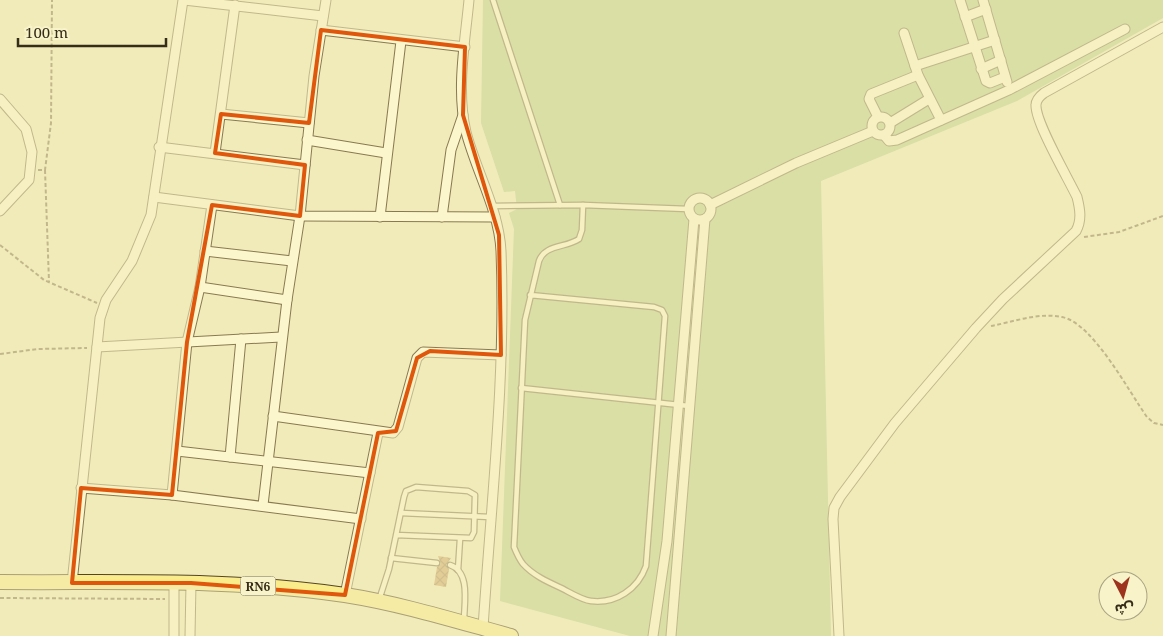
<svg xmlns="http://www.w3.org/2000/svg" width="1163" height="636" viewBox="0 0 1163 636" font-family="'Noto Serif','Noto Sans Arabic',serif">
<style>
.pitch{fill:#bcd08d}
.building{fill:url(#building-cross-hatch)}
.lines{fill:none;stroke-linecap:round;stroke-linejoin:round}
.service-casing{stroke:#897952;stroke-width:7}
.minor-casing{stroke:#897952;stroke-width:11}
.primary-casing{stroke:#554528;stroke-width:16}
.path{stroke:#897952;stroke-width:2;stroke-dasharray:4 2.5;stroke-linecap:butt}
.service{stroke:#fcf6cc;stroke-width:4.5}
.minor{stroke:#fcf6cc;stroke-width:9}
.primary{stroke:#faeb8b;stroke-width:14}
.marked{fill:none;stroke:#df570d;stroke-width:4;stroke-linejoin:round}
.labels{text-anchor:middle;dominant-baseline:central;stroke-width:4;stroke-linejoin:round;paint-order:stroke}
.shield{fill:#f8f3c9;stroke:#70684e;stroke-width:1}
.shield-label{font-size:12px;font-weight:bold;fill:#362c19}
</style>
<defs>
<pattern id="building-cross-hatch" width="8" height="8" patternUnits="userSpaceOnUse" patternTransform="scale(1.25)"><rect width="8" height="8" fill="#d3a96b"/><path d="M0 0l8 8M0 8l8-8" fill="none" stroke="#ac8a57"/></pattern>
</defs>
<rect width="100%" height="100%" fill="#f1ebb9"/>
<!-- pitch -->
<path class="pitch" d="M 483,0 L 1163,0 L 1163,18 L 1017,101 L 821,181 L 831,636 L 630,636 L 500,601 L 514,229 L 509,213 L 517,209 L 515,191 L 504,192 L 481,123 Z"/>
<!-- building -->
<path class="building" d="M 438,556 L 451,558 L 446,565 L 449,569 L 446,587 L 434,585 L 437,567 L 441,564 Z"/>
<g class="lines">
<defs>
<g id="service">
<path d="M 493,0 L 560,205"/>
<path d="M 492,206 L 583,205 L 688,209"/>
<path d="M 530,295 L 654,307 L 662,310 L 665,316 L 646,566 C 638,589 616,604 591,601 C 581,600 568,591 559,587 C 546,581 533,575 523,564 C 519,559 516,552 514,547 L 525,320 L 539,261 C 545,244 566,248 579,239 L 582,230 L 583,205"/>
<path d="M 521,388 L 689,406"/>
<path d="M 401,513 L 490,517"/>
<path d="M 391,558 L 437,563"/>
<path d="M 450,565 C 471,572 464,604 464,621"/>
<path d="M 458,570 L 460,539"/>
<path d="M 379,600 L 389,569 L 404,497 L 406,491 L 416,487 L 468,491 L 475,495 L 474,532 L 471,538 L 396,535"/>
</g>
<g id="minor">
<path d="M 184,0 L 323,16"/>
<path d="M 469,0 C 465,42 456,90 466,132 C 476,171 499,210 501,251 C 506,375 491,504 483,628"/>
<path d="M 960,0 L 986,81 L 990,83 L 1005,77"/>
<path d="M 983,0 L 1007,82"/>
<path d="M 965,17 L 986,9"/>
<path d="M 321,30 L 465,47"/>
<path d="M 904,33 L 918,75 L 941,120"/>
<path d="M 915,66 L 995,40"/>
<path d="M 981,69 L 1001,60"/>
<path d="M 0,99 L 26,129 L 32,152 L 29,180 L 0,211"/>
<path d="M 221,114 L 309,123"/>
<circle cx="881" cy="126" r="9"/>
<path d="M 878,117 L 869,99 L 871,94 L 918,75"/>
<path d="M 890,123 L 929,99"/>
<path d="M 884,135 L 889,141 L 897,140 L 1009,90 L 1125,29"/>
<path d="M 307,140 L 386,153"/>
<path d="M 159,147 L 305,165"/>
<path d="M 215,153 L 235,5"/>
<path d="M 154,197 L 300,216 L 495,217"/>
<circle cx="700" cy="209" r="11"/>
<path d="M 710,205 L 796,163 L 873,131"/>
<path d="M 380,217 L 401,41"/>
<path d="M 442,217 L 451,150 L 463,115"/>
<path d="M 205,251 L 292,261"/>
<path d="M 200,287 L 287,300 L 300,216 L 314,76 L 326,0"/>
<path d="M 97,347 L 281,337"/>
<path d="M 273,416 L 393,433 L 398,427 L 417,358 L 423,352 L 501,355"/>
<path d="M 177,451 L 370,473"/>
<path d="M 230,457 L 241,339"/>
<path d="M 81,488 L 172,495 L 361,519"/>
<path d="M 172,495 L 187,342 L 200,287 L 212,205"/>
<path d="M 263,505 L 287,300"/>
<path d="M 72,583 L 100,318 L 106,300 L 132,261 L 151,215 L 183,0"/>
<path d="M 174,584 L 174,636"/>
<path d="M 345,595 L 378,433"/>
<path d="M 190,636 L 191,583"/>
<path d="M 653,636 L 667,541 L 694,219"/>
<path d="M 671,636 L 705,219"/>
<path d="M 839,636 L 833,519 L 834,508 L 840,497 L 895,423 L 976,328 L 1003,299 L 1076,231 C 1082,220 1080,209 1077,197 C 1068,178 1035,122 1036,105 C 1036,100 1040,96 1044,93 L 1163,27"/>
</g>
<path id="primary" d="M 0,582 C 115,583 231,578 345,595 C 402,604 456,621 511,636"/>
</defs>
<!-- service casing -->
<use href="#service" class="service-casing"/>
<!-- minor casing -->
<use href="#minor" class="minor-casing"/>
<!-- primary casing -->
<use href="#primary" class="primary-casing"/>
<!-- path -->
<g class="path">
<path d="M 38,170 L 45,170 L 51,123 L 52,0"/>
<path d="M 45,170 L 49,282"/>
<path d="M 1084,237 L 1119,232 L 1163,216"/>
<path d="M 0,245 L 44,280 L 97,303"/>
<path d="M 991,326 C 1013,322 1039,312 1062,317 C 1093,323 1129,392 1147,417 L 1154,423 L 1163,425"/>
<path d="M 0,354 L 38,349 L 87,348"/>
<path d="M 0,598 L 165,599"/>
</g>
<!-- service -->
<use href="#service" class="service"/>
<!-- minor -->
<use href="#minor" class="minor"/>
<!-- primary -->
<use href="#primary" class="primary"/>
</g>
<!-- marked area -->
<path d="M0 0H1163V636H0ZM 321,30 L 465,47 L 463,115 L 499,235 L 501,355 L 430,351 L 417,358 L 396,431 L 378,433 L 345,595 L 191,583 L 72,583 L 81,488 L 172,495 L 187,342 L 212,205 L 300,216 L 305,165 L 215,153 L 221,114 L 309,123 Z" fill="#f1ebb9" fill-opacity=".55" fill-rule="evenodd"/>
<path class="marked" d="M 321,30 L 465,47 L 463,115 L 499,235 L 501,355 L 430,351 L 417,358 L 396,431 L 378,433 L 345,595 L 191,583 L 72,583 L 81,488 L 172,495 L 187,342 L 212,205 L 300,216 L 305,165 L 215,153 L 221,114 L 309,123 Z"/>
<g class="labels">
<!-- shield labels -->
<rect class="shield" x="240.5" y="576.5" width="35" height="19" rx="4"/>
<g class="shield-label">
<text x="258" y="586">RN6</text>
</g>
</g>
<!-- north arrow -->
<g transform="translate(1123 596) rotate(174)"><circle r="24" fill="#f8f3c9" stroke="#aaa383"/>
<path d="M0-4L9 19L0 12L-9 19Z" fill="#9d331d"/>
<text y="-8" font-size="14" font-weight="bold" text-anchor="middle" fill="#362c19">ش</text>
</g>
<!-- scale -->
<path d="M18 38v8h148v-8" fill="none" stroke="#362c19" stroke-width="2.5"/>
<text x="25" y="38" font-size="15" fill="#362c19" stroke="#f8f3c9" stroke-width="4" paint-order="stroke">100 m</text>
</svg>
